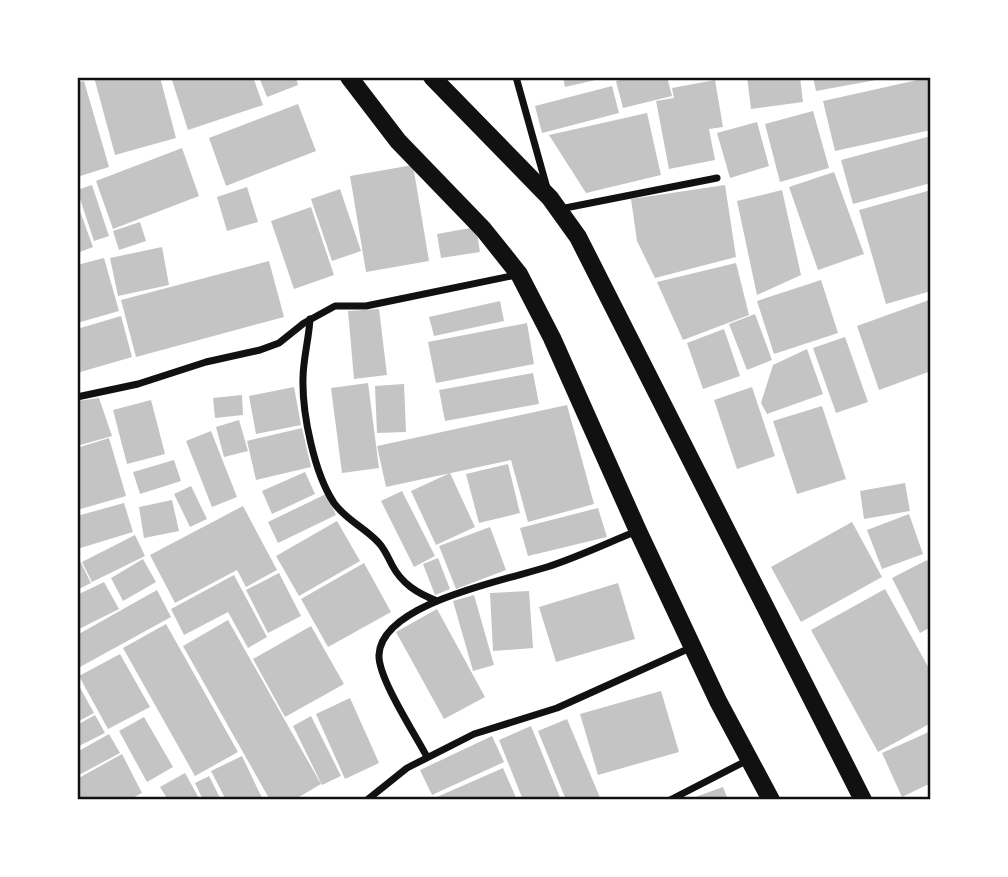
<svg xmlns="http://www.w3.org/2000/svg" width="1008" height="877" viewBox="0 0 1008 877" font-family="'Noto Sans',sans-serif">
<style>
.building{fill:#c4c4c4}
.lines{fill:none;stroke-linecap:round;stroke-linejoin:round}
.minor{stroke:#111;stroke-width:7}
.primary{stroke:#111;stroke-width:18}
.neatline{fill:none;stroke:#111;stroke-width:2.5}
</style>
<rect width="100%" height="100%" fill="#fff"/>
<!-- building -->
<g class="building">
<path d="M 94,77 L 160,77 L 176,138 L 115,155 Z"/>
<path d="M 171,77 L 253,77 L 263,105 L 188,130 Z"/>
<path d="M 259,77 L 296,77 L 298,85 L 267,97 Z"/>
<path d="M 563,77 L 603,77 L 604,78 L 565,87 Z"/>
<path d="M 633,77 L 667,77 L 672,96 L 623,108 L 616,81 Z"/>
<path d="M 747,77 L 800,77 L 803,102 L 751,109 Z"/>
<path d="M 813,77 L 887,77 L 887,78 L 816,91 Z"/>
<path d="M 931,77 L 931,130 L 835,151 L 823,101 Z"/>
<path d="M 715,80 L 723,127 L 709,129 L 715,160 L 669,169 L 656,101 L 674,98 L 672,88 Z"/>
<path d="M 84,81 L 109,167 L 77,177 L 77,83 Z"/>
<path d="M 612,86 L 619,113 L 542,133 L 535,106 Z"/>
<path d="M 298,104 L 316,151 L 226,186 L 209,138 Z"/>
<path d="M 813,111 L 829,168 L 780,182 L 765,124 Z"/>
<path d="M 647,113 L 661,175 L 586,193 L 549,135 Z"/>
<path d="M 757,122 L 769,166 L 730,178 L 717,133 Z"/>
<path d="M 931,136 L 931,183 L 853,204 L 841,160 Z"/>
<path d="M 182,148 L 199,196 L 113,229 L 96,181 Z"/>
<path d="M 413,165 L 429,261 L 366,272 L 350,176 Z"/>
<path d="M 834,172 L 864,254 L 818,270 L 789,187 Z"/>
<path d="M 92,185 L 109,236 L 94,241 L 77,190 Z"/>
<path d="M 725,185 L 736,257 L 655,278 L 637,241 L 631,199 Z"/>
<path d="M 247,187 L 258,222 L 227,231 L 217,197 Z"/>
<path d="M 340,189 L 361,251 L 332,261 L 311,199 Z"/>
<path d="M 782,190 L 801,275 L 757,295 L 737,201 Z"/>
<path d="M 931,190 L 931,291 L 886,304 L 859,210 Z"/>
<path d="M 77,203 L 93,247 L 77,253 Z"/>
<path d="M 311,207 L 334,275 L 294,289 L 271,221 Z"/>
<path d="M 140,222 L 146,241 L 119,250 L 113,231 Z"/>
<path d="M 476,227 L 480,252 L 441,258 L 437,234 Z"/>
<path d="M 162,247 L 169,285 L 118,296 L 110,258 Z"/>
<path d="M 104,258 L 119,311 L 77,323 L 77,265 Z"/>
<path d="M 269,261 L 284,317 L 136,357 L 121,300 Z"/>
<path d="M 736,263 L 749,315 L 683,340 L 657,282 Z"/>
<path d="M 821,280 L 838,333 L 774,354 L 757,301 Z"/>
<path d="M 929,300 L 931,371 L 879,390 L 857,326 Z"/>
<path d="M 500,301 L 504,321 L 434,336 L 429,317 Z"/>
<path d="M 379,309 L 387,375 L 354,379 L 348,311 Z"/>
<path d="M 755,314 L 772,360 L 747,370 L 729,324 Z"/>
<path d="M 121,316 L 132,357 L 77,373 L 77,329 Z"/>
<path d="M 527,323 L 534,364 L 436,383 L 428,342 Z"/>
<path d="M 724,329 L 740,376 L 703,389 L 687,343 Z"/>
<path d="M 845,337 L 868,402 L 836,413 L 813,348 Z"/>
<path d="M 807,349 L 823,394 L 767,414 L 761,403 L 773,365 Z"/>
<path d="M 533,373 L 539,404 L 445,421 L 439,390 Z"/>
<path d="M 368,383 L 379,468 L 342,473 L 331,388 Z"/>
<path d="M 404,384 L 406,432 L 377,433 L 375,386 Z"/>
<path d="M 294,387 L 301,425 L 256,434 L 249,396 Z"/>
<path d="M 752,387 L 775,456 L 737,469 L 714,400 Z"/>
<path d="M 242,395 L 243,415 L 215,418 L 213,398 Z"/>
<path d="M 99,398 L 112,436 L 77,446 L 77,401 Z"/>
<path d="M 151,400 L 165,454 L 127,464 L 113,410 Z"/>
<path d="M 567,405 L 594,504 L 528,522 L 511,460 L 386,487 L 377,446 Z"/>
<path d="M 822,406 L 846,479 L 797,494 L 773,421 Z"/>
<path d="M 239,420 L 248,451 L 224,457 L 216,427 Z"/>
<path d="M 302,428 L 311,467 L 256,480 L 247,441 Z"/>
<path d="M 211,431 L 237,497 L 212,507 L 186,441 Z"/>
<path d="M 109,438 L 126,496 L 77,510 L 77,448 Z"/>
<path d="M 174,460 L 181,481 L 140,494 L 133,472 Z"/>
<path d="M 508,464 L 520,513 L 479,523 L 466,474 Z"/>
<path d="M 305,472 L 315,494 L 272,514 L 262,491 Z"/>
<path d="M 450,473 L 475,527 L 436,545 L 411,491 Z"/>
<path d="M 905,483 L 910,511 L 864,519 L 860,491 Z"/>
<path d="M 191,486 L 207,519 L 190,527 L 174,494 Z"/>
<path d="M 402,491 L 435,556 L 414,567 L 381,501 Z"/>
<path d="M 326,494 L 336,515 L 278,543 L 268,522 Z"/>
<path d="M 172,500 L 179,531 L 144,538 L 139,507 Z"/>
<path d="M 124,503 L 133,532 L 77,549 L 77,516 Z"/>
<path d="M 243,506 L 277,570 L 246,587 L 237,570 L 175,603 L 150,555 Z"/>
<path d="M 598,508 L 607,537 L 528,556 L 520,528 Z"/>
<path d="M 909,514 L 923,554 L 882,569 L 867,530 Z"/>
<path d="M 337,521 L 360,561 L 299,596 L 276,556 Z"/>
<path d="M 852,522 L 882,577 L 801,622 L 771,567 Z"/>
<path d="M 490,527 L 506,570 L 456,589 L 439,546 Z"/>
<path d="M 135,535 L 145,556 L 92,582 L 82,562 Z"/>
<path d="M 77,555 L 91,583 L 77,590 Z"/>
<path d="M 438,558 L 450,589 L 435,595 L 423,564 Z"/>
<path d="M 143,559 L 156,582 L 123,601 L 111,578 Z"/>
<path d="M 927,560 L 931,567 L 931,627 L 920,633 L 892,578 Z"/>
<path d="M 364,563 L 391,612 L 328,647 L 301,599 Z"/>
<path d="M 279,573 L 301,616 L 268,633 L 246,590 Z"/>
<path d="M 234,575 L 267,637 L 248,648 L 228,612 L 184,635 L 171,609 Z"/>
<path d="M 104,582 L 119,609 L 77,630 L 77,595 Z"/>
<path d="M 618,583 L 635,639 L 556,662 L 539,607 Z"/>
<path d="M 885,589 L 931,672 L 931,723 L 878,752 L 811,630 Z"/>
<path d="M 157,590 L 171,617 L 80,667 L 77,662 L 77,635 Z"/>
<path d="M 529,591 L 533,648 L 493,651 L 490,593 Z"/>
<path d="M 474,595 L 494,665 L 473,671 L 453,601 Z"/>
<path d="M 437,609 L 485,697 L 444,719 L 396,632 Z"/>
<path d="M 228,620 L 321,784 L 294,800 L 270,800 L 183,646 Z"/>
<path d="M 166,624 L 238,752 L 195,776 L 123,648 Z"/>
<path d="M 311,626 L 344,684 L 285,717 L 253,659 Z"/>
<path d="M 120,654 L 150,707 L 108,729 L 79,676 Z"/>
<path d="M 77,682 L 94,713 L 77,722 Z"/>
<path d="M 661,691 L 679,752 L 598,775 L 580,714 Z"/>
<path d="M 350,698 L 379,763 L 345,779 L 316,714 Z"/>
<path d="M 95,715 L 105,733 L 77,747 L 77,725 Z"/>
<path d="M 311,716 L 341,776 L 322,785 L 293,726 Z"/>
<path d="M 144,717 L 173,767 L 147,782 L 119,731 Z"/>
<path d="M 567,719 L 601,800 L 566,800 L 538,731 Z"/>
<path d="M 531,726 L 561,800 L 523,800 L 499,740 Z"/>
<path d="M 931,731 L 931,783 L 902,797 L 882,753 Z"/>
<path d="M 109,734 L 120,753 L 77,776 L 77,752 Z"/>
<path d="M 492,736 L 504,762 L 432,795 L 420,770 Z"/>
<path d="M 122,754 L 142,793 L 129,800 L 77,800 L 77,779 Z"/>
<path d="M 242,756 L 263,800 L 226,800 L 211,771 Z"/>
<path d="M 503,768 L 517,800 L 430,800 Z"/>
<path d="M 185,773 L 200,800 L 168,800 L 160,787 Z"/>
<path d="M 209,776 L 221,800 L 203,800 L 195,783 Z"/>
<path d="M 723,787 L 728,800 L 687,800 Z"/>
</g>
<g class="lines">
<!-- minor -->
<g class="minor">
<path d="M 516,77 L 547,188"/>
<path d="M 560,209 L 717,178"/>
<path d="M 310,319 C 309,338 303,360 303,378 C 302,413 314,473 334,503 C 346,520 364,527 378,542 C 384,548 388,557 392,565 C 402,584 417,593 437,601"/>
<path d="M 77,397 L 138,384 L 206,362 L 260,350 L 279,343 L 304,323 L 335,306 L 366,306 L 516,275"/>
<path d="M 427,757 C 415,734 378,678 379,655 C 381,603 507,580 547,567 C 578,557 607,543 637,531"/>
<path d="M 367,800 L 407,768 L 474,734 L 557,708 L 690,648"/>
<path d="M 670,800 L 748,760"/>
</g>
<!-- primary -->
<g class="primary">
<path d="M 349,77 L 398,141 L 483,229 L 519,274 L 552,338 L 638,531 L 718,701 L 771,800"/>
<path d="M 432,77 L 550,198 L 578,237 L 863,800"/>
</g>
</g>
<!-- border -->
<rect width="1008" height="877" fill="none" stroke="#ffffff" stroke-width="158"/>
<rect x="79" y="79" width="850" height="719" class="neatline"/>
</svg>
